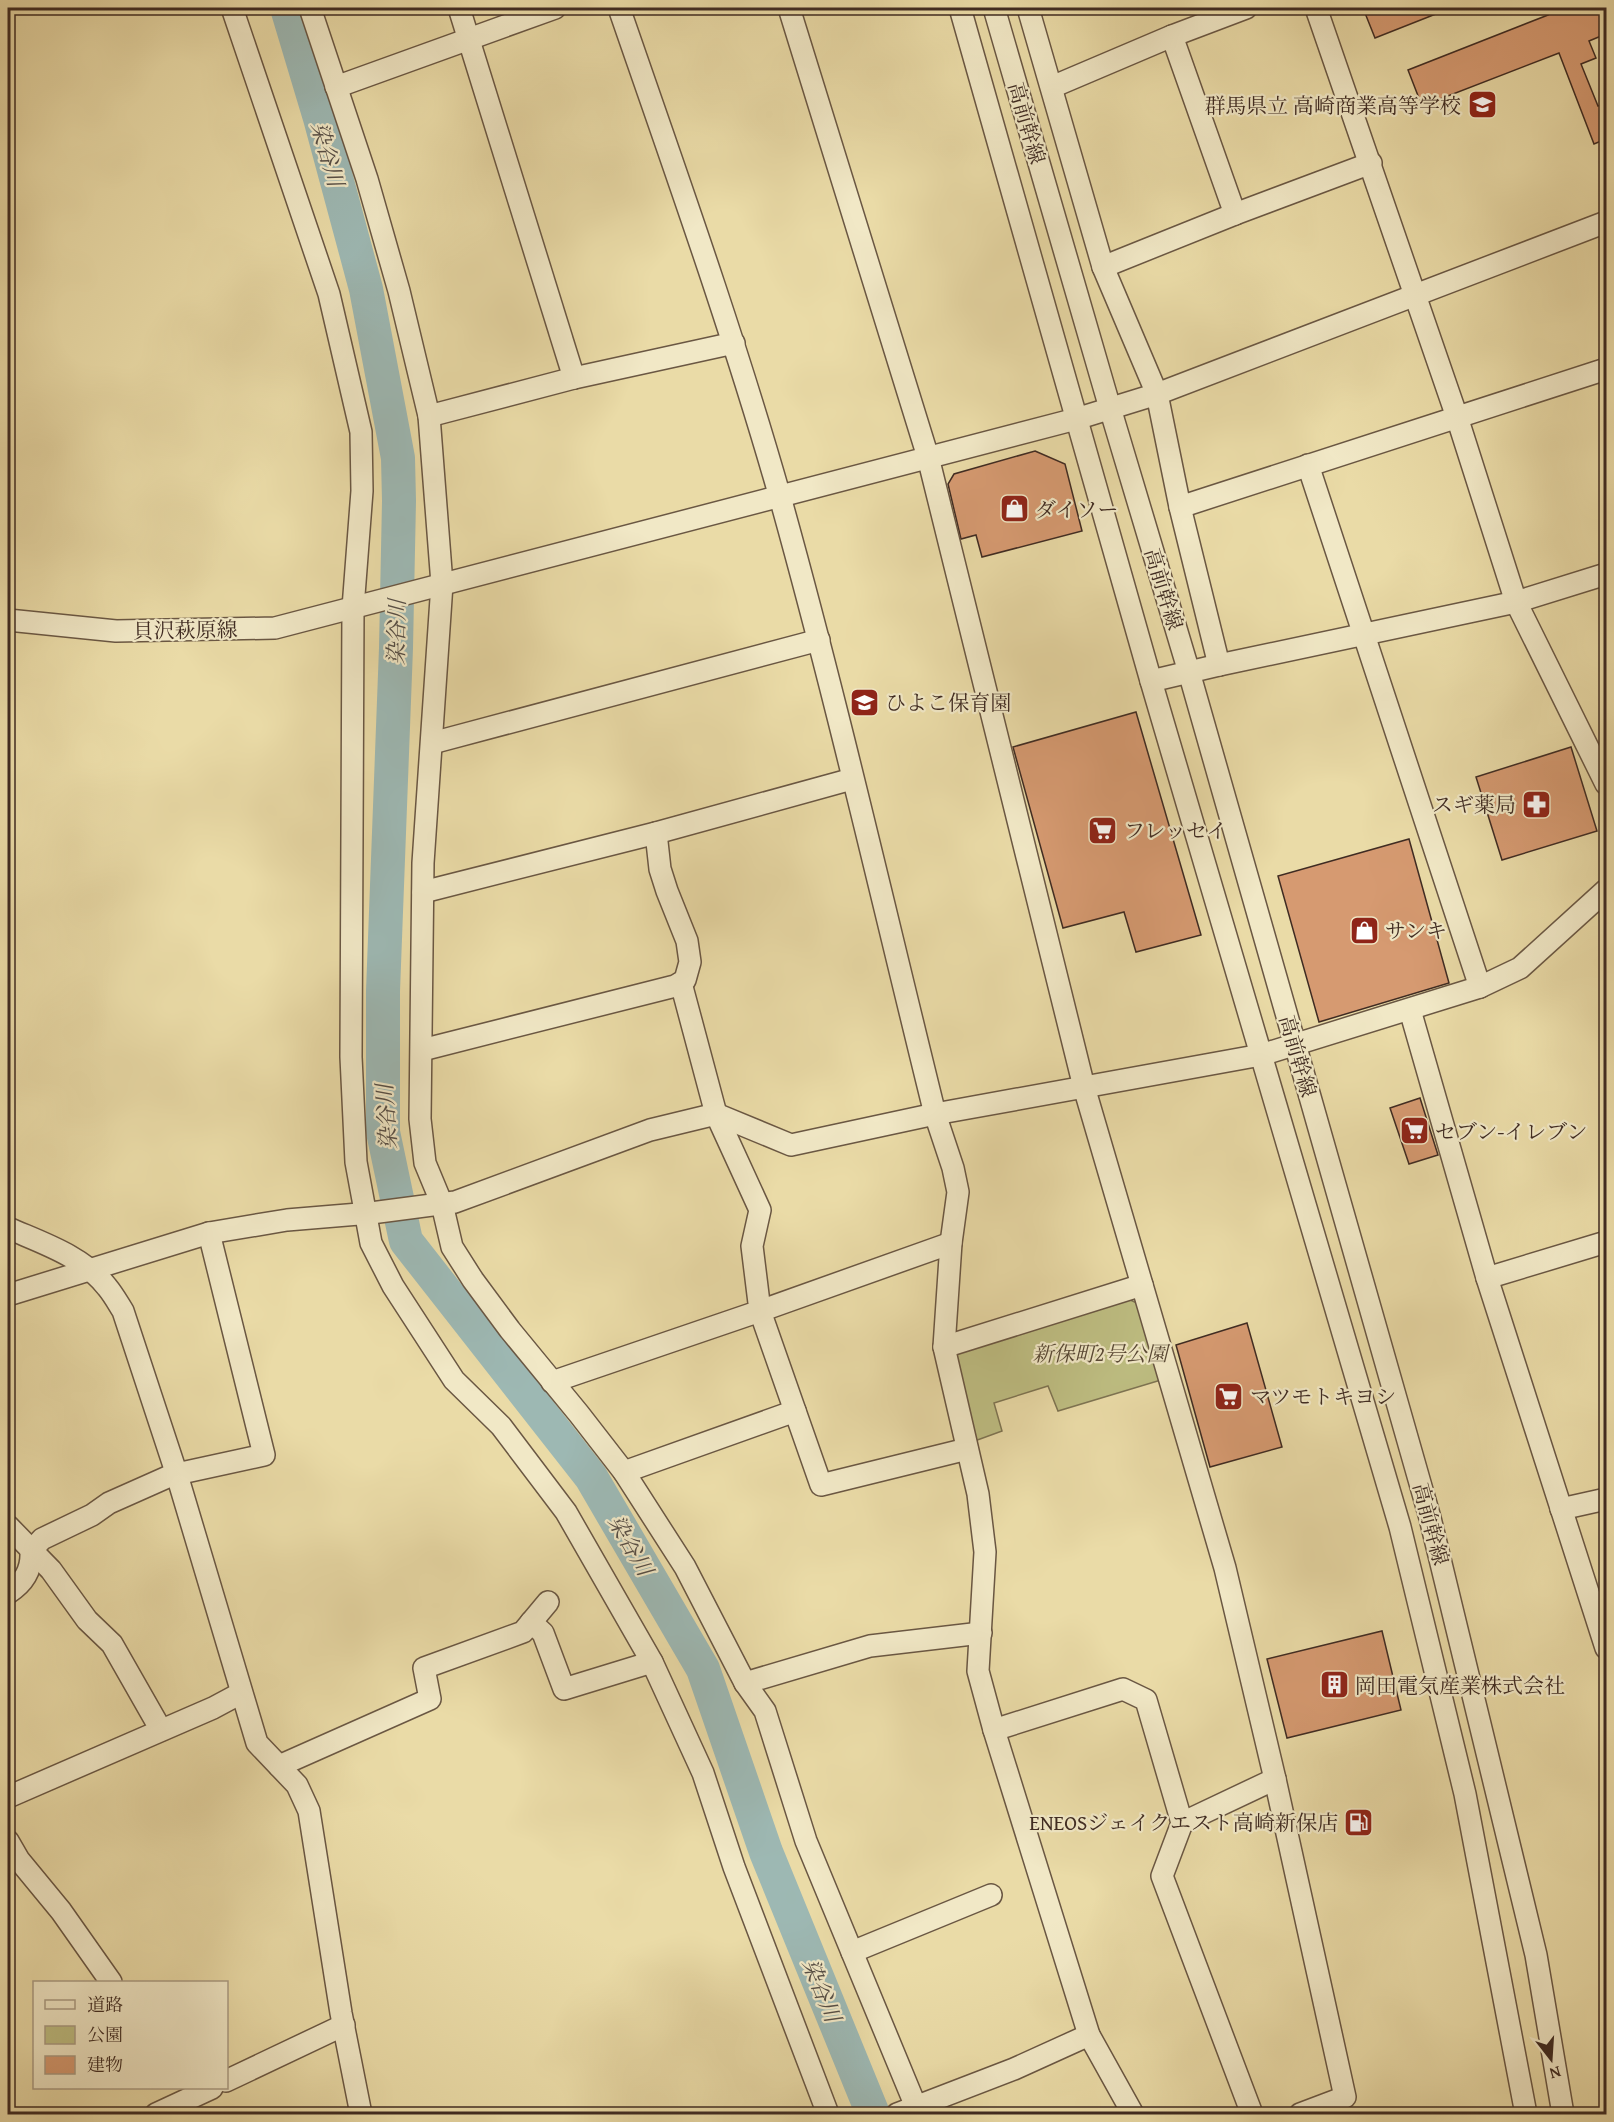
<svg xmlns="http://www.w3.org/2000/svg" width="1614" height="2122" viewBox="0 0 1614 2122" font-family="'Gentium Book Plus','Noto Serif JP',serif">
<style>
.green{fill:#bebe82;stroke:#7e7452;stroke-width:1.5}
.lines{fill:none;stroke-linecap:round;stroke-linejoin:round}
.river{stroke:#9db8b3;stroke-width:34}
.building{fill:#d69a71;stroke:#3f2b22;stroke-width:1.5}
.minor-casing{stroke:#6a5743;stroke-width:24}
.minor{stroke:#f1e8c6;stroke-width:21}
.labels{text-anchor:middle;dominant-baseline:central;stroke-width:4.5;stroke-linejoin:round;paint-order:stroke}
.poi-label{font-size:21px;fill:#3f2b22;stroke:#f1e8c6;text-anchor:start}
.street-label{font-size:21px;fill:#3f2b22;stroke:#f1e8c6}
.park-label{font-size:21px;font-style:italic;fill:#584835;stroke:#f1e8c6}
.water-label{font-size:22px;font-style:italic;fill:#564e46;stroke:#f1e8c6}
</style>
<rect width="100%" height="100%" fill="#eadba7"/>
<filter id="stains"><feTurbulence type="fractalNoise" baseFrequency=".00333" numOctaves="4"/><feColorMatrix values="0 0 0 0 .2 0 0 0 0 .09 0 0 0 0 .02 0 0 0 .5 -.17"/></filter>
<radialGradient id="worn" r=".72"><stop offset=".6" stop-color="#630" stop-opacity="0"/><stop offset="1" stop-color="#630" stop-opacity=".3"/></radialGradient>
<!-- green -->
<path class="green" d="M 1128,1299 L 1137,1303 L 1161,1380 L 1058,1411 L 1048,1386 L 994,1403 L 1002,1431 L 972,1442 L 953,1354 Z"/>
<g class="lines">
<!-- river -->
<path class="river" d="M 287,8 L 320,118 L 366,289 L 398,458 L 399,501 L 396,648 L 383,991 L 383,1132 L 406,1241 L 591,1477 L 703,1669 L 766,1852 L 873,2114"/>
</g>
<!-- building -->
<g class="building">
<path d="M 1363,8 L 1451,8 L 1375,38 Z"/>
<path d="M 1545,8 L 1606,8 L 1606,34 L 1589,41 L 1596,58 L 1581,64 L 1598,106 L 1606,103 L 1606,139 L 1594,144 L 1559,53 L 1422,106 L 1408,70 L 1548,15 Z"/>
<path d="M 1035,451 L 1065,464 L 1082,531 L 982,557 L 976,535 L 961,539 L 948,484 L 954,474 Z"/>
<path d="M 1136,712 L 1201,935 L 1136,952 L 1124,912 L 1063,928 L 1013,747 Z"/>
<path d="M 1571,747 L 1597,831 L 1502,860 L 1476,777 Z"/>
<path d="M 1409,839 L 1449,983 L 1319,1022 L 1278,876 Z"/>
<path d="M 1420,1098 L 1438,1155 L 1409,1164 L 1390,1108 Z"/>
<path d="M 1247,1323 L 1282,1447 L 1210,1467 L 1176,1345 Z"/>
<path d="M 1382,1631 L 1401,1710 L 1287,1738 L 1267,1659 Z"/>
</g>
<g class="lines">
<defs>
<g id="minor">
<path d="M 232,8 L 329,294 L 361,432 L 362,491 L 353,608 L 351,1057 L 356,1162 L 371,1243 L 393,1286 L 454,1380 L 501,1426 L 566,1512 L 652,1662 L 703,1773 L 734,1867 L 828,2114"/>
<path d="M 310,8 L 367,179 L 399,291 L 429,416 L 442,584 L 423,863 L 420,1119 L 425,1163 L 442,1204 L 452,1247 L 473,1280 L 510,1330 L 579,1414 L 624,1472 L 685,1567 L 745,1683 L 765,1711 L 806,1841 L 919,2114"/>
<path d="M 459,8 L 574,378"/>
<path d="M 619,8 C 675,170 733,332 780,497 C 837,701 884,908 935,1114 L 953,1168 L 958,1192 L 951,1243 L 944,1347 L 978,1494 L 985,1552 L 978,1671 L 994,1730 L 1089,2035 L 1133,2114"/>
<path d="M 789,8 L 928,457 L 1084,1087 L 1225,1568 L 1275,1779 L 1345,2097 L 1300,2114"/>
<path d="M 960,8 L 1151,681 L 1400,1527 L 1465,1794 L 1526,2114"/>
<path d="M 994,8 L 1110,408 L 1189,672 L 1430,1518 L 1536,1955 L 1563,2114"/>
<path d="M 1028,8 L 1103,267 L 1157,394 L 1180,507 L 1219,665"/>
<path d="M 1316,8 L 1457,417 L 1516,602 L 1606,784"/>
<path d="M 1172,36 L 1235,214"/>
<path d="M 336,87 L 555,8"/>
<path d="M 1052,87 L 1172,36 L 1246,8"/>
<path d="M 1103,267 L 1235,214 L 1371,163"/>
<path d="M 429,416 L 574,378 L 734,343"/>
<path d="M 1308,465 L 1480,987"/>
<path d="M 1180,507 L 1606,369"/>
<path d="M 8,620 L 116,631 L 275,628 L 1076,419 L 1157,394 L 1606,222"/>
<path d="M 1151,681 L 1219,665 L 1516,602 L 1606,574"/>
<path d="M 432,743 L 819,640"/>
<path d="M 423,892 L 656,833 L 852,779"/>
<path d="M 1410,1010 L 1487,1278 L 1606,1648"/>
<path d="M 422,1050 L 675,986 L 685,980 L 690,962 L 687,941 L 667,891 L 660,869 L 656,833"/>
<path d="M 8,1228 C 42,1243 83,1256 107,1287 C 113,1294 118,1303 123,1311 L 177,1475 L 257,1743 L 297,1785 L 309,1811 L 341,2013 L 361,2114"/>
<path d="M 951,1243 L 760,1311 L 821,1485 L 967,1449"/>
<path d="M 1487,1278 L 1606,1242"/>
<path d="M 8,1295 L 209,1233 L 287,1220 L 371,1213 L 455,1202 L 650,1130 L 716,1114 L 791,1145 L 935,1114 L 1261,1055 L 1480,987 L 1520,968 L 1606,890"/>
<path d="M 944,1347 L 1142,1285"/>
<path d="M 552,1382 L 760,1311 L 752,1246 L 760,1210 L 716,1114 L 681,983"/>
<path d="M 624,1472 L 795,1411"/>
<path d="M 1561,1509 L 1606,1499"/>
<path d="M 8,1526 L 51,1570 L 87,1620 L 112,1644 L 161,1730"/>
<path d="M 8,1593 C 24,1583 32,1570 31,1551 L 42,1539 L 92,1515 L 109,1503 L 172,1475 L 264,1455 L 209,1233"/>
<path d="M 531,1622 L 543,1633 L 564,1689 L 652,1662"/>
<path d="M 745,1683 L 870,1646 L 981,1633"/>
<path d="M 994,1730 L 1123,1689 L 1146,1700 L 1182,1823 L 1162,1876 L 1252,2114"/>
<path d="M 279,1766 L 430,1699 L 424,1668 L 523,1632 L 548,1602"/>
<path d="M 8,1797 L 213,1708 L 241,1693"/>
<path d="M 1182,1823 L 1275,1779"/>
<path d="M 8,1841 L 19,1860 L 61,1911 L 111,1982"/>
<path d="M 852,1952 L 991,1895"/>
<path d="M 226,2081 L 344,2025"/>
<path d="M 156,2114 L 212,2088"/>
<path d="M 897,2114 L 1014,2069 L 1089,2035"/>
</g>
</defs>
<!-- minor casing -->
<use href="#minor" class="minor-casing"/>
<!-- minor -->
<use href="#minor" class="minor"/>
</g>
<!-- icons -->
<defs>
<symbol id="school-square" viewBox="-11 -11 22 22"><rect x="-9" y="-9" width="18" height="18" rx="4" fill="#8f2418" stroke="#f1e8c6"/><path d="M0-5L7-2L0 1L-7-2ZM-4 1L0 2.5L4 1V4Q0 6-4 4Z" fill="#fff"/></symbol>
<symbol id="shop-square" viewBox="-11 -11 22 22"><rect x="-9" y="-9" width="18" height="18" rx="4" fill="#8f2418" stroke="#f1e8c6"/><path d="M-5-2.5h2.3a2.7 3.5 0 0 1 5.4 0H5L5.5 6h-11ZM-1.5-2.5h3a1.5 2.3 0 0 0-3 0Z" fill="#fff"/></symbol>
<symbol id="pharmacy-square" viewBox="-11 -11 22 22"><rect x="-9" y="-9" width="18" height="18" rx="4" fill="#8f2418" stroke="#f1e8c6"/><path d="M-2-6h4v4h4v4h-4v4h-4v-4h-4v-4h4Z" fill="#fff"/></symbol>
<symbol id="supermarket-square" viewBox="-11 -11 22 22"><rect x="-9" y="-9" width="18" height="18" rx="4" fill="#8f2418" stroke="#f1e8c6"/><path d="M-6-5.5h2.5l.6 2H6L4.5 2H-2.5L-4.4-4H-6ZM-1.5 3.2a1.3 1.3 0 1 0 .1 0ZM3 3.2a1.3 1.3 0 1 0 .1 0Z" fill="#fff"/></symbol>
<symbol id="building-square" viewBox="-11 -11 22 22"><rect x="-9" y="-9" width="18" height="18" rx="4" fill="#8f2418" stroke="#f1e8c6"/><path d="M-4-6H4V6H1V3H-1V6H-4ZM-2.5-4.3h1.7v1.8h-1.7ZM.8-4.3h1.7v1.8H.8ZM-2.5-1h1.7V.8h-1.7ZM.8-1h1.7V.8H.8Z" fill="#fff"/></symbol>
<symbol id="fuel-square" viewBox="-11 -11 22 22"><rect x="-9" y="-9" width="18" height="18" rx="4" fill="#8f2418" stroke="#f1e8c6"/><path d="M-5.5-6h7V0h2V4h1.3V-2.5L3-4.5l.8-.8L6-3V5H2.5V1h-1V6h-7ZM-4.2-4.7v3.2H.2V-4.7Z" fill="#fff"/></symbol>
</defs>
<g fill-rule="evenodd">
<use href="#school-square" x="1466" y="88" width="33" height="33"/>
<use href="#shop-square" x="998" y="492" width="33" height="33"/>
<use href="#school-square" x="848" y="686" width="33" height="33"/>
<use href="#pharmacy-square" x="1520" y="788" width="33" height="33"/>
<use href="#supermarket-square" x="1086" y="814" width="33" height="33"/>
<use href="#shop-square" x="1348" y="914" width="33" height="33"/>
<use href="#supermarket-square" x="1398" y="1114" width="33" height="33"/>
<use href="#supermarket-square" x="1212" y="1380" width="33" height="33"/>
<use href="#building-square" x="1318" y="1668" width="33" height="33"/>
<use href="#fuel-square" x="1342" y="1806" width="33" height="33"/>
</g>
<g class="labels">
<!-- poi labels -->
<g class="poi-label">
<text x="1461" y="105" text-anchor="end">群馬県立 高崎商業高等学校</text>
<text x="1035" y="509">ダイソー</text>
<text x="885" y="702">ひよこ保育園</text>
<text x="1516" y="804" text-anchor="end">スギ薬局</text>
<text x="1124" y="830">フレッセイ</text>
<text x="1385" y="930">サンキ</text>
<text x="1435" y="1131">セブン-イレブン</text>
<text x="1250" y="1396">マツモトキヨシ</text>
<text x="1355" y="1685">岡田電気産業株式会社</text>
<text x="1338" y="1822" text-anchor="end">ENEOSジェイクエスト高崎新保店</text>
</g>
<!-- street labels -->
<g class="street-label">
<text transform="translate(1027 123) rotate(74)">高前幹線</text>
<text transform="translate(1164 589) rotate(73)">高前幹線</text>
<text transform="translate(185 630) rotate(-1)">貝沢萩原線</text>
<text transform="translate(1298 1056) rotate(74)">高前幹線</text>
<text transform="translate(1431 1524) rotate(75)">高前幹線</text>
</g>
<!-- park labels -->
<g class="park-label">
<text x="1100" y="1353">新保町2号公園</text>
</g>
<!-- water labels -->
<g class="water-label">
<text transform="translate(328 154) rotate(74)">染谷川</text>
<text transform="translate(396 632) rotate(-89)">染谷川</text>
<text transform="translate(386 1117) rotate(-94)">染谷川</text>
<text transform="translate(631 1545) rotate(60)">染谷川</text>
<text transform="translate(822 1990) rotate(68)">染谷川</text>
</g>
</g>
<!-- margin -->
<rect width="1614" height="2122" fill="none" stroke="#eadba7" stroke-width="30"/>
<rect x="9" y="9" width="1596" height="2104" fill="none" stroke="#3f2b22" stroke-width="3"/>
<rect x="15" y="15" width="1584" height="2092" fill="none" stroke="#3f2b22" stroke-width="1.5"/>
<!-- legend -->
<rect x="33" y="1981" width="195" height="108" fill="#f1e8c6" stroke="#aa9c84" stroke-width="1.5"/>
<rect x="45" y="2000" width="30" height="9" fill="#f1e8c6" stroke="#aa9c84" stroke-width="1.5"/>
<text x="87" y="2011" font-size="18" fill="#3f2b22">道路</text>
<rect x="45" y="2026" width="30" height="18" fill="#bebe82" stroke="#aa9c84" stroke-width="1.5"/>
<text x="87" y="2041" font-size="18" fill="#3f2b22">公園</text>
<rect x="45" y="2056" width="30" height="18" fill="#d69a71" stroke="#aa9c84" stroke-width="1.5"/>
<text x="87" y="2071" font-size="18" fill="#3f2b22">建物</text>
<!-- north arrow -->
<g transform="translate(1551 2059) rotate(163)" stroke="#f1e8c6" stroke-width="4.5" paint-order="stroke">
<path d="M0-4.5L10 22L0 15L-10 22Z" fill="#3f2b22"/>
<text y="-9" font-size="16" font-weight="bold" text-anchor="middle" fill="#3f2b22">N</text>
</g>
<rect width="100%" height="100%" filter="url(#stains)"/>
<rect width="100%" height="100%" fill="url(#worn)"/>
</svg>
